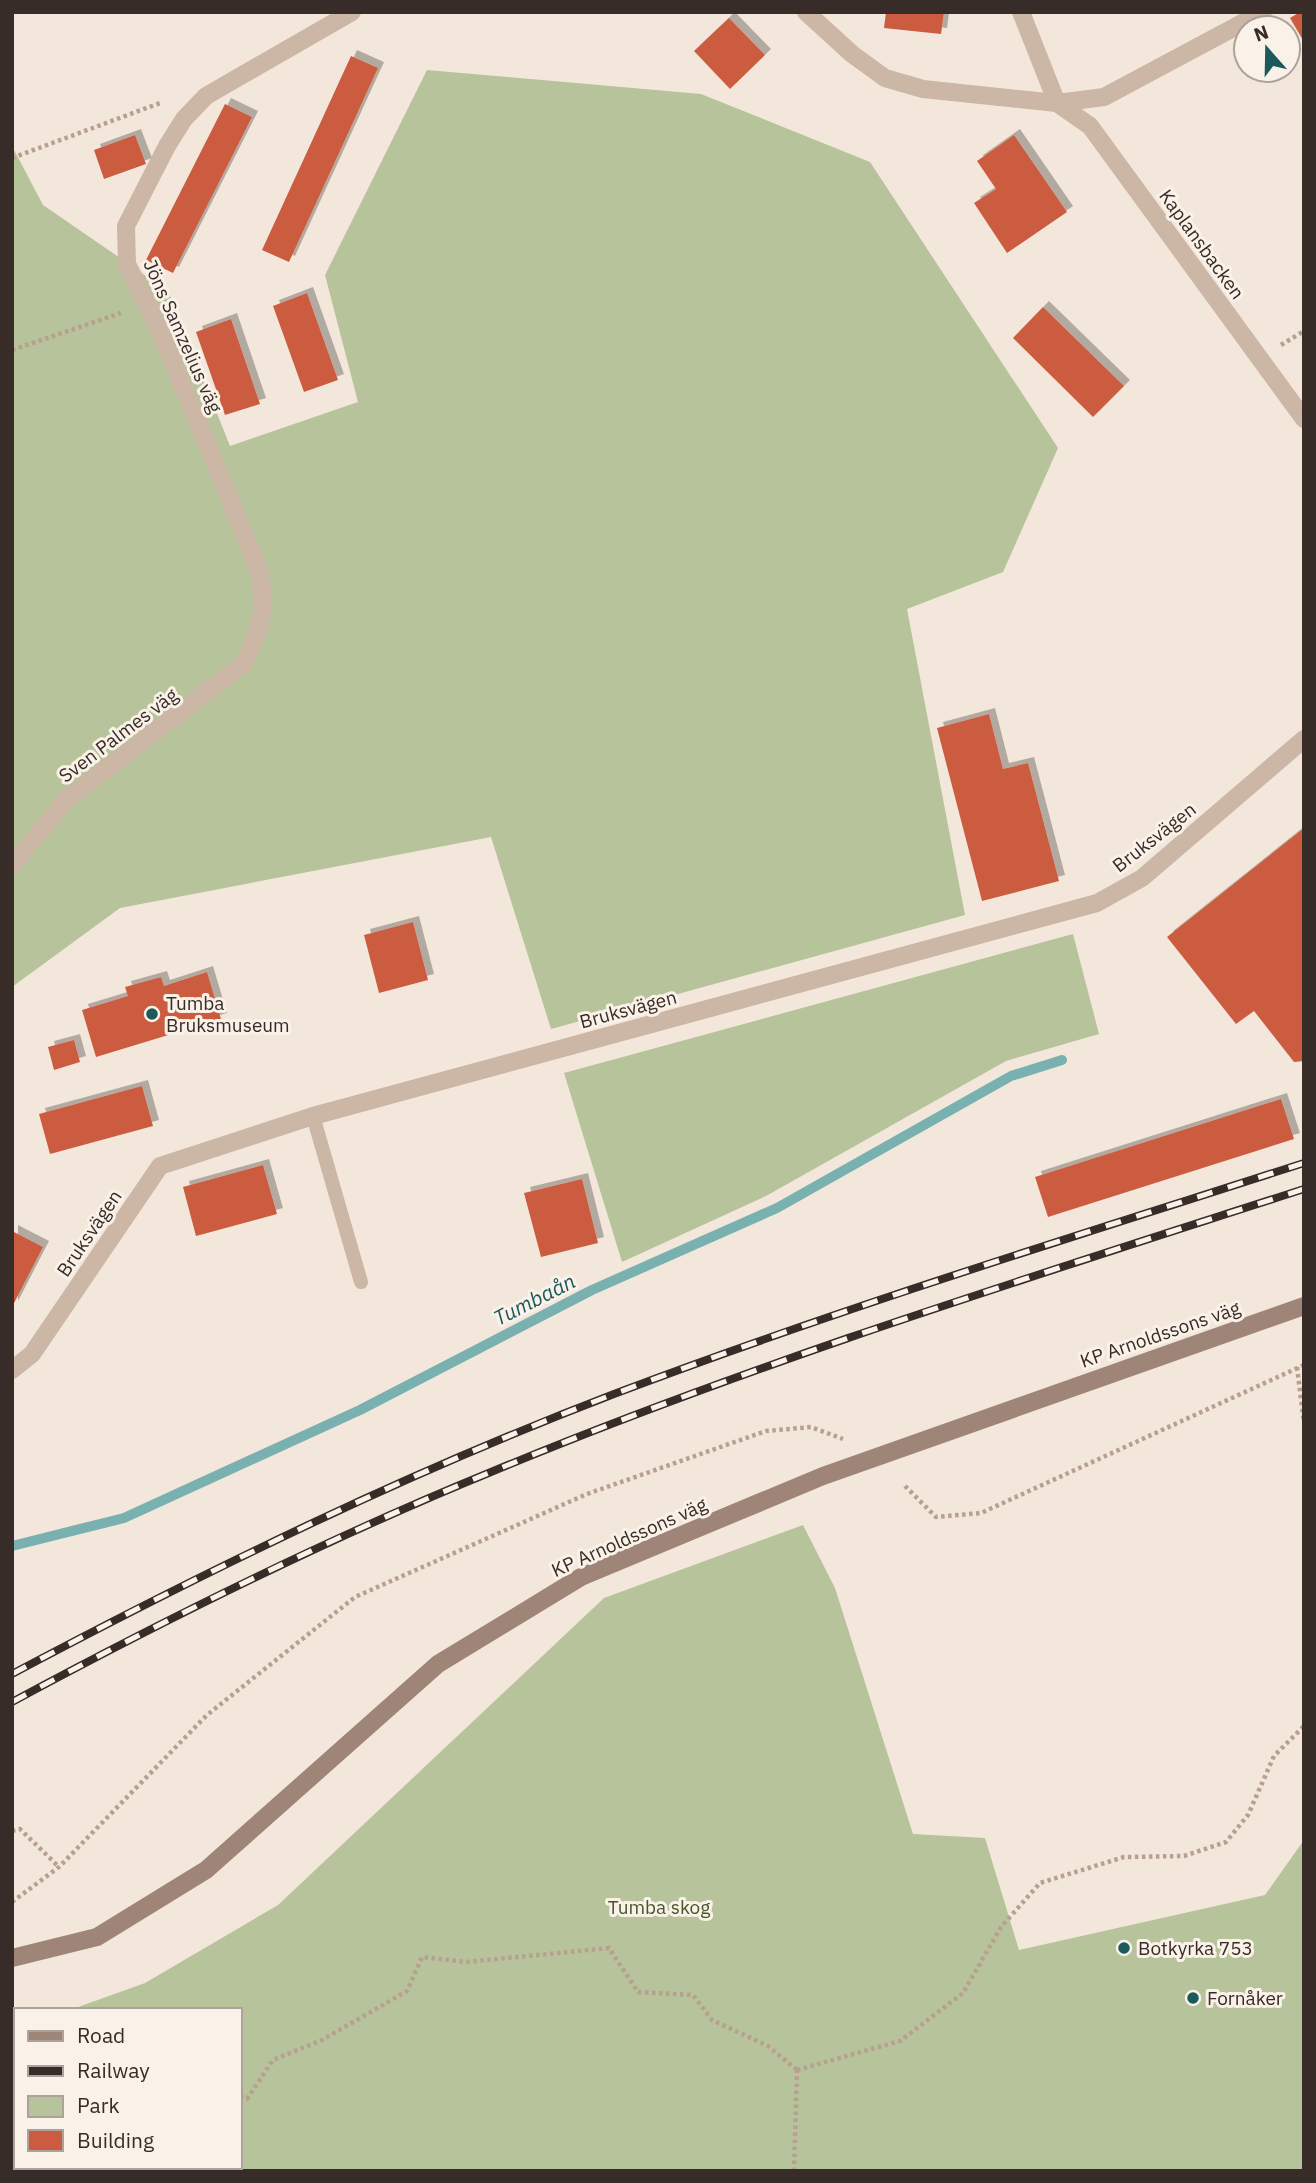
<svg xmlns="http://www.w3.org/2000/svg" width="1316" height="2183" viewBox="0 0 1316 2183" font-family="'IBM Plex Sans',sans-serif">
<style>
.green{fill:#b7c39a}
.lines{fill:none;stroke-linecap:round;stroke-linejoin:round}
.stream{stroke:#79b1b1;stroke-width:10}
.building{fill:#cb5c41;filter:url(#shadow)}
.path{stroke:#b7a090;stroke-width:4.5;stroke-dasharray:3.5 3.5;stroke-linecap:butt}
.service{stroke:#ccb6a6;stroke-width:14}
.minor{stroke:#ccb6a6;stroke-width:18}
.secondary{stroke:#9f8478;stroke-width:18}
.rail-casing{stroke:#372c27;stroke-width:8}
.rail{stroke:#faf1e8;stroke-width:5;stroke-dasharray:16;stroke-linecap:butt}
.poi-dot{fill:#1b595b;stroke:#faf1e8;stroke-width:2.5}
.labels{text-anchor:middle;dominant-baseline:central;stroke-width:6;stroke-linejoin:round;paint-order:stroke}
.street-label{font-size:19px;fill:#372c27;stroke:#faf1e8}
.poi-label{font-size:19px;fill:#372c27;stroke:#faf1e8;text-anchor:start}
.park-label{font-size:19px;fill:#48572a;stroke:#faf1e8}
.water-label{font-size:21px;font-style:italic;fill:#1b595b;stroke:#faf1e8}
</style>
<defs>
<filter id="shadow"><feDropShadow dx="6" dy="-6" stdDeviation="0" flood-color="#0004"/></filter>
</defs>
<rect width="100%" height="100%" fill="#f3e7db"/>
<!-- green -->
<g class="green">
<path d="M 427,70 L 701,94 L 870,162 L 1058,448 L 1003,572 L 907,609 L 965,915 L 551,1029 L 491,837 L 120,908 L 12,987 L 12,146 L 43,205 L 168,291 L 230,446 L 358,402 L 325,275 Z"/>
<path d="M 1073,934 L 1099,1034 L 1006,1061 L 766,1196 L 622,1262 L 564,1073 Z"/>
<path d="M 803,1525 L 835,1588 L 913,1834 L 985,1838 L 1019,1950 L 1265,1895 L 1304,1840 L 1304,2171 L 12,2171 L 12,2030 L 16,2029 L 16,2167 L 240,2167 L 240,2010 L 70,2010 L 145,1983 L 278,1905 L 604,1598 Z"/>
</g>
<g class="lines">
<!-- stream -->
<path class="stream" d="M 12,1546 L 124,1518 L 360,1410 L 592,1290 L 777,1208 L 1011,1076 L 1062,1060"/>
</g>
<!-- building -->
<g class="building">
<path d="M 886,12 L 944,12 L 941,34 L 884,28 Z"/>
<path d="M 1300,12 L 1304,12 L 1304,42 L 1290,18 Z"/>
<path d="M 729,18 L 765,55 L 730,89 L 694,51 Z"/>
<path d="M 351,56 L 378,68 L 289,262 L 262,250 Z"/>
<path d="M 225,104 L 252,117 L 173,273 L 146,260 Z"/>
<path d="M 135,135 L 146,164 L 104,179 L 94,150 Z"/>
<path d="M 1014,135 L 1067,212 L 1007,253 L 974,203 L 996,189 L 977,161 Z"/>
<path d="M 307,293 L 338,380 L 304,392 L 273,306 Z"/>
<path d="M 1043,307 L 1124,386 L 1093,417 L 1013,338 Z"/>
<path d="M 231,319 L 260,404 L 225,415 L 196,332 Z"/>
<path d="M 989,714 L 1003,769 L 1028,763 L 1059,881 L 982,901 L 937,728 Z"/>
<path d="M 1304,828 L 1304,1061 L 1294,1062 L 1254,1011 L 1236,1024 L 1167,937 Z"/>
<path d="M 413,922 L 428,980 L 379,993 L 364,935 Z"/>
<path d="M 207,972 L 221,1019 L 96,1057 L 82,1010 L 128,996 L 125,987 L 161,977 L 164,986 Z"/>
<path d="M 74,1040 L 80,1062 L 54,1070 L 48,1047 Z"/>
<path d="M 142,1086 L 153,1126 L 50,1154 L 39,1114 Z"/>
<path d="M 1281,1099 L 1294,1139 L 1048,1217 L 1035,1177 Z"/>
<path d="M 263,1165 L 277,1214 L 196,1236 L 183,1187 Z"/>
<path d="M 582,1179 L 598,1243 L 541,1257 L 524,1193 Z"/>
<path d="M 12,1231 L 43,1247 L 12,1307 Z"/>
</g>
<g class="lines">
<!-- path -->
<g class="path">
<path d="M 12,158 L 160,103"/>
<path d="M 1281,345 L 1304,331"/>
<path d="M 12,350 L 121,313"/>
<path d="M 1297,1367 L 1304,1423"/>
<path d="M 905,1486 L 936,1517 L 981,1513 L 1304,1365"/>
<path d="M 12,1831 L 20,1829 L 59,1867"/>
<path d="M 12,1902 L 59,1867 L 207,1715 L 355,1597 L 587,1494 L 766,1431 L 811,1427 L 843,1439"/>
<path d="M 797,2070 L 900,2041 L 963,1993 L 1001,1927 L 1040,1883 L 1124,1857 L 1184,1856 L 1226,1842 L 1248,1815 L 1274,1756 L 1304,1726"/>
<path d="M 240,2097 L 247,2099 L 273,2060 L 322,2040 L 407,1991 L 422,1957 L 466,1962 L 609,1948 L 638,1992 L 693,1995 L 712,2020 L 768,2046 L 797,2070"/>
<path d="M 85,2171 L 87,2167"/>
<path d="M 794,2171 L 797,2070"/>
</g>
<!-- service -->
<path class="service" d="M 313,1116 L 361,1282"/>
<!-- minor -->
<g class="minor">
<path d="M 806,12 L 852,54 L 885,78 L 923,89 L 1057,103 L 1104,97 L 1263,12"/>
<path d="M 1021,12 L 1057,103"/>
<path d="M 1057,103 L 1090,126 L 1304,419"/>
<path d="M 12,865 L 67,799 L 243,664 C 262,630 268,605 258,567 L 157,324 L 127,264 L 126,226 L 167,146 L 184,119 L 206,96 L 352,12"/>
<path d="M 12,1370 L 32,1354 L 160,1166 L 313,1116 L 1097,903 L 1142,878 L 1304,739"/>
</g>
<!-- secondary -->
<path class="secondary" d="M 12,1958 L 97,1937 L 206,1870 L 438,1664 L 581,1577 L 823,1476 L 1304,1306"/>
<defs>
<g id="rail">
<path d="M 12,1674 C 208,1570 407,1473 614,1394 C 841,1308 1073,1237 1304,1163"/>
<path d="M 12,1702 C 168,1618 327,1539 491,1472 C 756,1362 1031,1277 1304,1189"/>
</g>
</defs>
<!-- rail casing -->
<use href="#rail" class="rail-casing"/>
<!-- rail -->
<use href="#rail" class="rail"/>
</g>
<!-- markers -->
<g class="poi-dot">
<circle cx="152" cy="1014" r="7"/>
<circle cx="1124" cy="1948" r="7"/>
<circle cx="1193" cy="1998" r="7"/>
</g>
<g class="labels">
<!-- street labels -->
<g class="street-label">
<text transform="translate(1202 244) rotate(54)">Kaplansbacken</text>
<text transform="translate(183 336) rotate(66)">Jöns Samzelius väg</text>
<text transform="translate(118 735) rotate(-37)">Sven Palmes väg</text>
<text transform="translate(1154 837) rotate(-38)">Bruksvägen</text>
<text transform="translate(628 1009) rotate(-15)">Bruksvägen</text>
<text transform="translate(89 1233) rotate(-56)">Bruksvägen</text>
<text transform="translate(1160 1334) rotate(-19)">KP Arnoldssons väg</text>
<text transform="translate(629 1537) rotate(-24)">KP Arnoldssons väg</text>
</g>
<!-- poi labels -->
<g class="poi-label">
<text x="166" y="1003">Tumba<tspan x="166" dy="22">Bruksmuseum</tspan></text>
<text x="1138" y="1948">Botkyrka 753</text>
<text x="1207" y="1998">Fornåker</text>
</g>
<!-- park labels -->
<g class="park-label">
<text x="659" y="1907">Tumba skog</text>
</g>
<!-- water labels -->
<g class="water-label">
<text transform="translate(534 1299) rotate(-27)">Tumbaån</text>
</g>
</g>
<!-- border -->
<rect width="1316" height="2183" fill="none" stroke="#372c27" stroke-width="28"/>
<!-- legend -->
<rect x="14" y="2008" width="228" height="161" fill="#faf1e8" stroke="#aca29b" stroke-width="2"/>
<rect x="28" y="2031" width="35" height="10" fill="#9f8478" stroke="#aca29b" stroke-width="2"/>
<text x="77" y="2043" font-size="21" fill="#372c27">Road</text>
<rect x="28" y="2066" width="35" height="10" fill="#372c27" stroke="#aca29b" stroke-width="2"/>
<text x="77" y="2078" font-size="21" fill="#372c27">Railway</text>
<rect x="28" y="2096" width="35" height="21" fill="#b7c39a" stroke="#aca29b" stroke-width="2"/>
<text x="77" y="2113" font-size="21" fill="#372c27">Park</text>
<rect x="28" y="2130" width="35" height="21" fill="#cb5c41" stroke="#aca29b" stroke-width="2"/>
<text x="77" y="2148" font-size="21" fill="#372c27">Building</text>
<!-- north arrow -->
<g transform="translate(1267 49) rotate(340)"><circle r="33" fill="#faf1e8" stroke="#aca29b" stroke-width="2"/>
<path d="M0-5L12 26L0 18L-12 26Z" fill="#1b595b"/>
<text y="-10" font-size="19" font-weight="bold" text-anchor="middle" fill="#372c27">N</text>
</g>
</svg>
